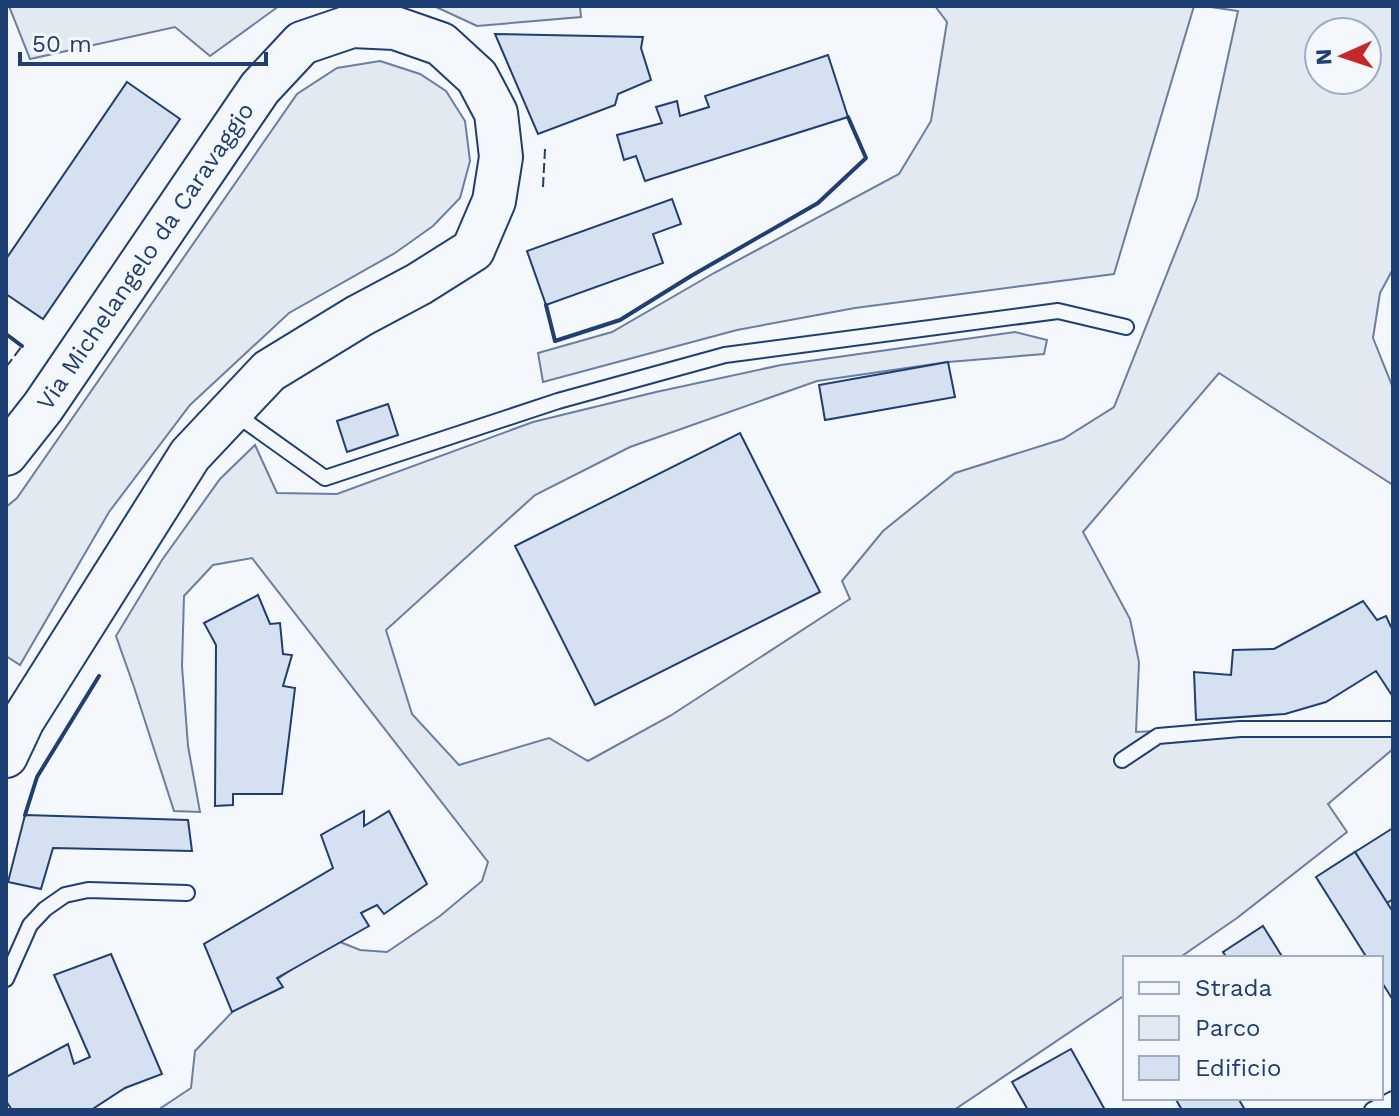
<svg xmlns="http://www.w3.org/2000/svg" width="1399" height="1116" viewBox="0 0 1399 1116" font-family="'Work Sans',sans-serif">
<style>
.green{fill:#e3e9f0;stroke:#687fa3;stroke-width:2;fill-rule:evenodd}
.building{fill:#d5e0f0;stroke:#1d3f73;stroke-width:2}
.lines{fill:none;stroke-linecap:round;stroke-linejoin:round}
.service-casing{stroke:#1d3f73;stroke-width:18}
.secondary-casing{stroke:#1d3f73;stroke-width:46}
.service{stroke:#f4f7fb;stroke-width:14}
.secondary{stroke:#f4f7fb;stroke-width:42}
.fence{stroke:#1d3f73;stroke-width:2;stroke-dasharray:10 4;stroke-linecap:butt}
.wall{stroke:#1d3f73;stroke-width:4}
.labels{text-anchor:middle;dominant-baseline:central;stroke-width:6;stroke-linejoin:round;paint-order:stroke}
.street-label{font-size:24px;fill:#1d3f73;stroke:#f4f7fb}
</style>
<rect width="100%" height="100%" fill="#f4f7fb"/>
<!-- green -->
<g class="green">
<path d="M 9,6 L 279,6 L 210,56 L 175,27 L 30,59 Z"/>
<path d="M 434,6 L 580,6 L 581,17 L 477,26 Z"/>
<path d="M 935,6 L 1194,6 L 1114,274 L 855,308 L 737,330 L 543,382 L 538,353 L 612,332 L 714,273 L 899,174 L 931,121 L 947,22 Z"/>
<path d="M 1204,6 L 1393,6 L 1393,269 L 1380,293 L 1373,338 L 1393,388 L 1393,485 L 1219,373 L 1083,532 L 1130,619 L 1139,662 L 1136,732 L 1257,726 L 1393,736 L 1393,749 L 1328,804 L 1347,832 L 1237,918 L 1179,958 L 1125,958 L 1125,995 L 954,1110 L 158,1110 L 191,1088 L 195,1051 L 238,1006 L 335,940 L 360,950 L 387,952 L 440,916 L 482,881 L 488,862 L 252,558 L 213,565 L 184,596 L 182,666 L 188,746 L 200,812 L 174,811 L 134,687 L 116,636 L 162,560 L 220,479 L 255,445 L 277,493 L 337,494 L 533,422 L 656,392 L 781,365 L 1015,332 L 1047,340 L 1044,354 L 948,362 L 817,381 L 630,447 L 535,495 L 386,630 L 412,714 L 459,765 L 549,738 L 588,761 L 670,716 L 850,599 L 842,581 L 883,531 L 955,473 L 1063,439 L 1114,407 L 1197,198 L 1238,11 ZM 1319,32 L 1367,32 L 1367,80 L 1319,80 Z"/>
<path d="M 380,61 L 420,74 L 446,91 L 465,121 L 470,161 L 460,198 L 433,226 L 395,253 L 289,313 L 190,405 L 109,512 L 20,665 L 6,656 L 6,507 L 17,498 L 297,94 L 337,68 Z"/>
</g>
<!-- building -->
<g class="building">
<path d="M 495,34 L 643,37 L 641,48 L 651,80 L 618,94 L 615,105 L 538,134 Z"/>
<path d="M 828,55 L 848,117 L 645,181 L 636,156 L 624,160 L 617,135 L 662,123 L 656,107 L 677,101 L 680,116 L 709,107 L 705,96 Z"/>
<path d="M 127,82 L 180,119 L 43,319 L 6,294 L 6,259 Z"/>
<path d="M 672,199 L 681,224 L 653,234 L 663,263 L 546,305 L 527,251 Z"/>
<path d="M 948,362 L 955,397 L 825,420 L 819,385 Z"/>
<path d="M 388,404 L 398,435 L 347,452 L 337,421 Z"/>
<path d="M 740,433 L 820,592 L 595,705 L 515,546 Z"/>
<path d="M 258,595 L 270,624 L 280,623 L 283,654 L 292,655 L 283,686 L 295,688 L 282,794 L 233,794 L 233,805 L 215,806 L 216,645 L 204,623 Z"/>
<path d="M 1363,601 L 1377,620 L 1386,616 L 1391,627 L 1393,626 L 1393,697 L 1376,671 L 1326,702 L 1285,714 L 1196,720 L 1194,672 L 1231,675 L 1233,650 L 1274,649 Z"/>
<path d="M 364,811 L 364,826 L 389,811 L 427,884 L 384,914 L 377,905 L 361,913 L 369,926 L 277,978 L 283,987 L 232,1012 L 204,944 L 333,868 L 321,835 Z"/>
<path d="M 25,815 L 188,820 L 192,851 L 53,848 L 41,889 L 8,882 Z"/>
<path d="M 1393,828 L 1393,899 L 1387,903 L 1355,852 Z"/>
<path d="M 1355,852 L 1393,912 L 1393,1000 L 1381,981 L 1381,958 L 1367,958 L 1316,877 Z"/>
<path d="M 1263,926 L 1283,958 L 1227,958 L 1223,952 Z"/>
<path d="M 111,954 L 162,1074 L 125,1088 L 91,1110 L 12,1110 L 6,1101 L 6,1077 L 68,1044 L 74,1064 L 90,1057 L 54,975 Z"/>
<path d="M 1071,1049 L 1105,1110 L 1028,1110 L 1012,1082 Z"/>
<path d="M 1175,1098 L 1238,1098 L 1245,1110 L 1182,1110 Z"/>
</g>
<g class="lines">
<defs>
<g id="service">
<path d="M 234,413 L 325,478 L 558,401 L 725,355 L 1058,311 L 1126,327"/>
<path d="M 1122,760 L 1158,736 L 1240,729 L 1393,729"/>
<path d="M 6,979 L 30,925 L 45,909 L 65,895 L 88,890 L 187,893"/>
<path d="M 1372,1110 L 1393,1099"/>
</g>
<g id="secondary">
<path id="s1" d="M 6,454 L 43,407 L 247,107 L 260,88 L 302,43 L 352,26 L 395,28 L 441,44 L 477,77 L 496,113 L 501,157 L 494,201 L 473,250 L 419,284 L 359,316 L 269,371 L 190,455 L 23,720 L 6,756"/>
</g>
</defs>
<!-- service casing -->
<use href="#service" class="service-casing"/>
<!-- secondary casing -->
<use href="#secondary" class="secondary-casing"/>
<!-- service -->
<use href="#service" class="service"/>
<!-- secondary -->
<use href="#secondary" class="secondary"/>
<!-- fence -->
<g class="fence">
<path d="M 543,187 L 545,149"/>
<path d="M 6,367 L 22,346"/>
</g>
<!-- wall -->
<g class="wall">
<path d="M 546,305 L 555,341 L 620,320 L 691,276 L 818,203 L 866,158 L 848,117"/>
<path d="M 6,334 L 22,346"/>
<path d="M 25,815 L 37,777 L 99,676"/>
</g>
</g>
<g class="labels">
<!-- street labels -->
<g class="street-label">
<text stroke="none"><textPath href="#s1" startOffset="242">Via Michelangelo da Caravaggio</textPath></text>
</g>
</g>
<!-- border -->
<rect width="1399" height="1116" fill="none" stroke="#1d3f73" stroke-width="16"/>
<!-- legend -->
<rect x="1123" y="956" width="260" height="144" fill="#f4f7fb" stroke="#9eadc5" stroke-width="2"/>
<rect x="1139" y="982" width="40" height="12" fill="#f4f7fb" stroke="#9eadc5" stroke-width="2"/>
<text x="1195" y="996" font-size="24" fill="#1d3f73">Strada</text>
<rect x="1139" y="1016" width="40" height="24" fill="#e3e9f0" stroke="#9eadc5" stroke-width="2"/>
<text x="1195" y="1036" font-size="24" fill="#1d3f73">Parco</text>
<rect x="1139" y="1056" width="40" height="24" fill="#d5e0f0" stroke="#9eadc5" stroke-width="2"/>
<text x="1195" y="1076" font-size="24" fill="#1d3f73">Edificio</text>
<!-- north arrow -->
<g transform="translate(1343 56) rotate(267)"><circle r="38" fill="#f4f7fb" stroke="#9eadc5" stroke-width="2"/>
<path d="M0-6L14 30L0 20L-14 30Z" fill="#c62828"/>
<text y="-12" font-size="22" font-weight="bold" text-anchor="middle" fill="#1d3f73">N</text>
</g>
<!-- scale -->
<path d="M20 52v12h246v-12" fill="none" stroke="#1d3f73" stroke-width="4"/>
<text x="32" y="52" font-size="24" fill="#1d3f73" stroke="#f4f7fb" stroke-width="6" paint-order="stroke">50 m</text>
</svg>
